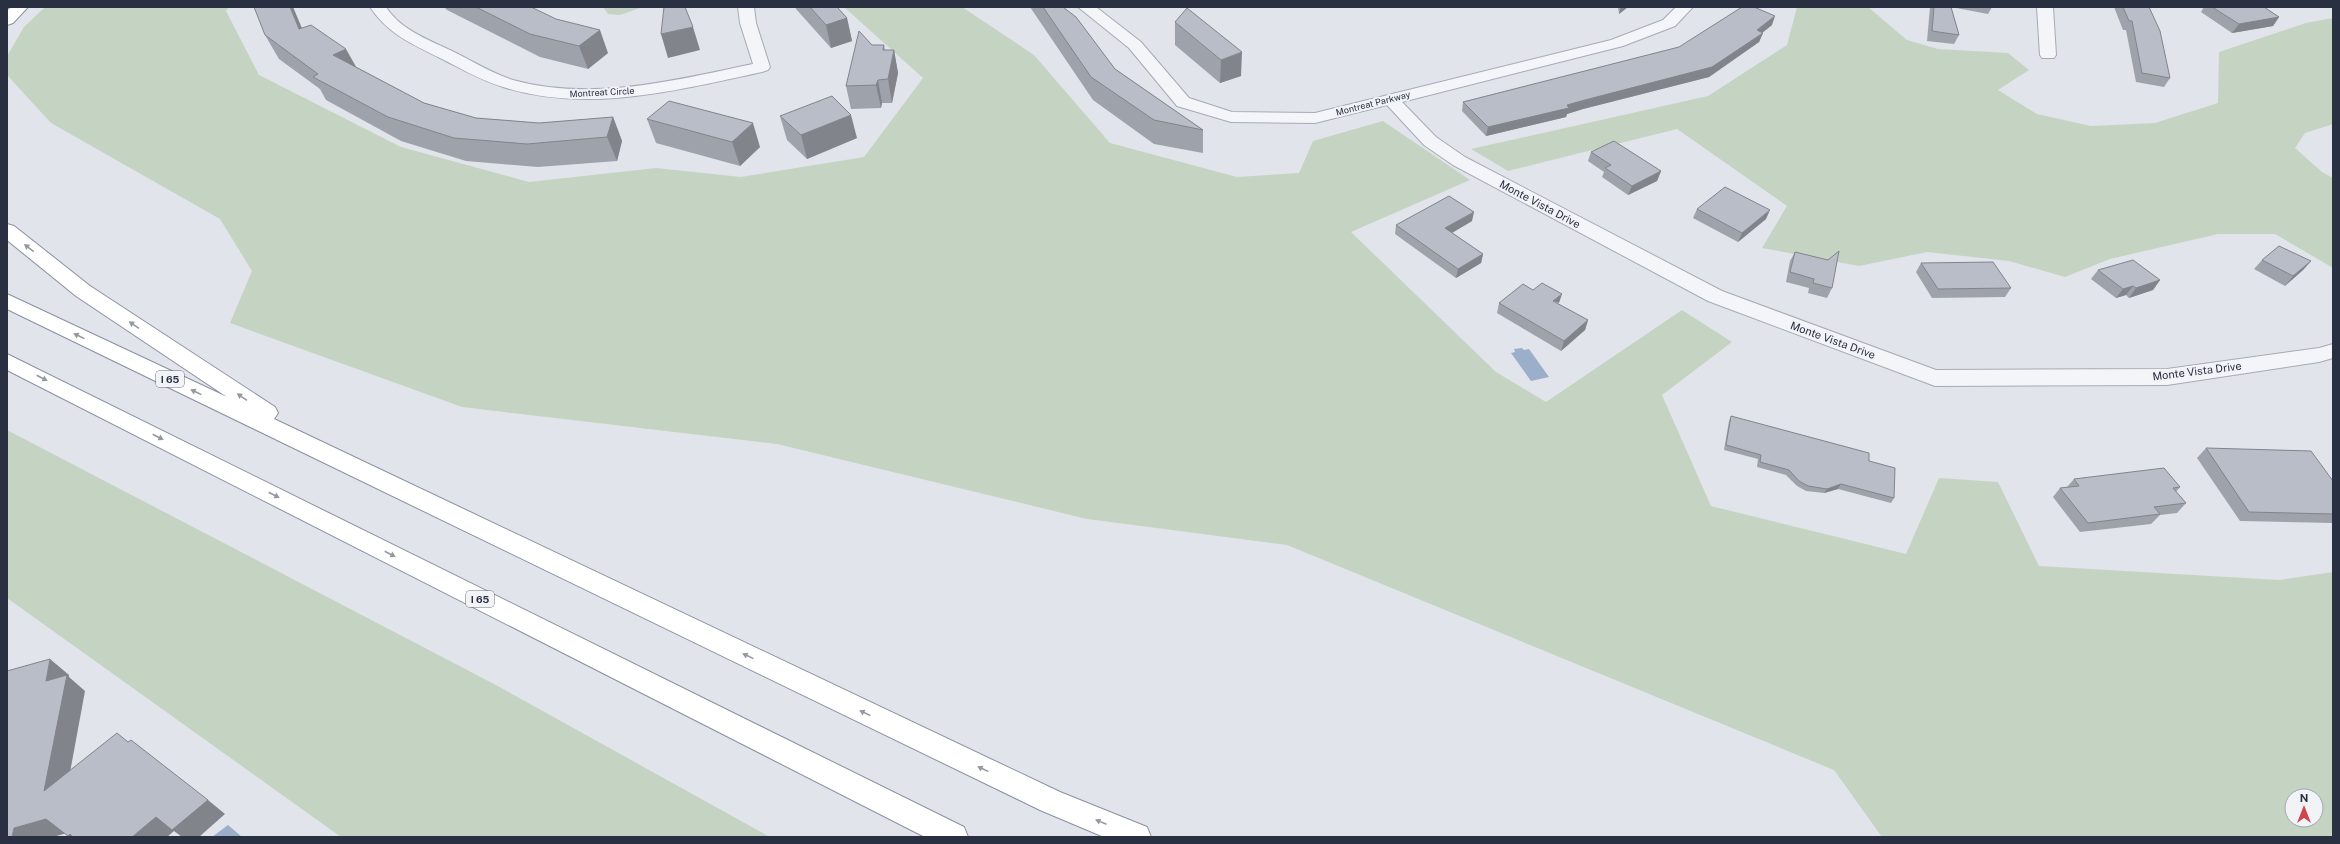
<svg xmlns="http://www.w3.org/2000/svg" width="2340" height="844" viewBox="0 0 2340 844" font-family="'Public Sans',sans-serif">
<style>
.green{fill:#c5d4c2;fill-rule:evenodd}
.water{fill:#9cafca}
.lines{fill:none;stroke-linecap:round;stroke-linejoin:round}
.minor-casing{stroke:#a6aab4;stroke-width:2}
.highway-casing{stroke:#8990a1;stroke-width:2}
.minor{fill:#f4f5f8;fill-rule:evenodd}
.highway{fill:#fff;fill-rule:evenodd}
.wall{fill:#9ea3ab}
.shaded-wall{fill:#81848b}
.building{fill:#b8bdc7;stroke:#81848b}
.oneway{fill:#9498a0}
.labels{text-anchor:middle;dominant-baseline:central;stroke-width:4;stroke-linejoin:round;paint-order:stroke}
.far-street-label{font-size:9px;fill:#293042;stroke:#f1f3f7}
.shield{fill:#f1f3f7;stroke:#656a78;stroke-width:1}
.shield-label{font-size:10px;font-weight:bold;fill:#293042}
.street-label{font-size:11px;fill:#293042;stroke:#f1f3f7}
</style>
<rect width="100%" height="100%" fill="#e1e4ea"/>
<!-- green -->
<g class="green">
<path d="M 45,7 L 229,7 L 226,11 L 259,75 L 401,147 L 529,182 L 656,168 L 741,177 L 864,157 L 923,78 L 844,7 L 962,7 L 1034,55 L 1110,143 L 1237,177 L 1299,173 L 1313,141 L 1383,121 L 1470,180 L 1351,232 L 1496,372 L 1546,402 L 1682,310 L 1732,342 L 1662,395 L 1711,506 L 1906,554 L 1939,478 L 1998,482 L 2039,566 L 2279,580 L 2333,572 L 2333,837 L 1882,837 L 1834,770 L 1287,545 L 1087,519 L 777,444 L 462,407 L 230,323 L 252,271 L 220,219 L 51,123 L 7,75 L 7,56 L 24,27 ZM 2292,796 L 2316,796 L 2316,820 L 2292,820 Z"/>
<path d="M 603,7 L 643,7 L 620,15 L 608,14 Z"/>
<path d="M 1797,7 L 1868,7 L 1907,40 L 1938,49 L 2008,53 L 2029,70 L 1998,90 L 2037,114 L 2091,126 L 2155,123 L 2218,103 L 2219,52 L 2306,23 L 2333,18 L 2333,124 L 2305,133 L 2295,148 L 2322,172 L 2333,178 L 2333,268 L 2275,234 L 2218,234 L 2110,259 L 2065,277 L 2009,261 L 1927,252 L 1859,266 L 1762,248 L 1787,206 L 1677,129 L 1508,171 L 1471,149 L 1708,96 L 1787,45 Z"/>
<path d="M 7,430 L 494,684 L 770,837 L 341,837 L 7,598 Z"/>
</g>
<!-- water -->
<g class="water">
<path d="M 1522,348 L 1524,350 L 1529,349 L 1549,377 L 1531,381 L 1511,353 L 1515,352 L 1514,349 Z"/>
<path d="M 228,825 L 242,837 L 212,837 Z"/>
</g>
<g class="lines">
<defs>
<g id="minor">
<path d="M 370,7 L 386,7 C 401,30 427,39 450,50 C 471,60 491,73 513,80 C 591,102 676,80 753,64 L 740,23 L 738,7 L 754,7 L 756,23 L 770,67 L 768,70 L 762,72 C 678,90 587,114 503,87 C 480,80 460,68 440,58 C 412,44 388,34 370,7 Z"/>
<path d="M 1078,7 L 1096,7 L 1141,42 L 1189,98 L 1232,112 L 1315,113 L 1611,40 L 1663,20 L 1676,7 L 1693,7 L 1675,26 L 1623,46 L 1402,102 L 1436,137 L 1465,157 L 1722,291 L 1936,370 L 2167,369 L 2319,348 L 2333,344 L 2333,358 L 2319,362 L 2167,385 L 1935,386 L 1708,301 L 1453,165 L 1424,145 L 1387,105 L 1315,123 L 1231,122 L 1177,106 L 1129,48 Z"/>
<path d="M 2037,7 L 2053,7 L 2056,55 L 2054,58 L 2042,58 L 2040,55 Z"/>
</g>
<g id="highway">
<path d="M 11,7 L 28,7 L 13,23 L 7,25 L 7,11 Z"/>
<path d="M 7,224 L 14,226 L 90,286 L 275,407 L 278,413 L 274,419 L 1060,792 L 1147,827 L 1151,837 L 1104,837 L 1040,810 L 7,309 L 7,294 L 227,397 L 76,296 L 7,240 Z"/>
<path d="M 7,354 L 964,827 L 968,837 L 925,837 L 7,370 Z"/>
</g>
</defs>
<!-- minor casing -->
<use href="#minor" class="minor-casing"/>
<!-- highway casing -->
<use href="#highway" class="highway-casing"/>
<!-- minor -->
<use href="#minor" class="minor"/>
<!-- highway -->
<use href="#highway" class="highway"/>
</g>
<!-- wall -->
<g class="wall">
<path d="M 444,7 L 531,7 L 608,53 L 588,69 L 540,57 L 447,10 Z"/>
<path d="M 796,7 L 837,7 L 847,18 L 852,41 L 831,48 L 796,9 Z"/>
<path d="M 1030,7 L 1063,7 L 1115,69 L 1203,130 L 1203,153 L 1154,144 L 1093,100 Z"/>
<path d="M 1618,7 L 1628,7 L 1619,14 Z"/>
<path d="M 1930,7 L 1951,7 L 1959,35 L 1954,44 L 1927,41 Z"/>
<path d="M 1951,7 L 1992,7 L 1988,14 Z"/>
<path d="M 2114,7 L 2149,7 L 2170,78 L 2164,87 L 2136,82 L 2126,30 L 2123,30 Z"/>
<path d="M 2204,7 L 2264,7 L 2279,17 L 2273,26 L 2232,33 L 2201,12 Z"/>
<path d="M 1175,22 L 1241,76 L 1220,83 L 1175,45 Z"/>
<path d="M 1772,25 L 1762,33 L 1763,33 L 1759,42 L 1709,77 L 1583,109 L 1567,114 L 1566,117 L 1486,136 L 1462,111 L 1463,102 Z"/>
<path d="M 302,28 L 356,67 L 424,103 L 476,118 L 539,123 L 613,117 L 622,141 L 617,161 L 538,167 L 466,161 L 401,141 L 326,100 L 320,89 L 279,59 L 265,35 Z"/>
<path d="M 872,45 L 884,45 L 885,50 L 894,50 L 898,73 L 892,103 L 882,103 L 881,108 L 851,109 L 846,86 Z"/>
<path d="M 780,116 L 857,138 L 807,159 L 787,140 Z"/>
<path d="M 647,119 L 760,147 L 740,166 L 656,143 Z"/>
<path d="M 1591,152 L 1661,171 L 1657,181 L 1628,195 L 1602,177 L 1604,172 L 1588,161 Z"/>
<path d="M 1697,209 L 1766,219 L 1738,242 L 1693,218 Z"/>
<path d="M 1472,221 L 1452,233 L 1483,254 L 1481,263 L 1456,278 L 1395,234 L 1396,225 Z"/>
<path d="M 1795,252 L 1832,288 L 1827,298 L 1808,293 L 1809,288 L 1786,282 L 1790,261 Z"/>
<path d="M 2262,260 L 2311,261 L 2303,270 L 2285,286 L 2254,269 Z"/>
<path d="M 1921,263 L 2011,288 L 2005,297 L 1932,298 L 1916,272 Z"/>
<path d="M 2098,270 L 2160,280 L 2153,290 L 2129,298 L 2126,295 L 2116,298 L 2091,279 Z"/>
<path d="M 1499,303 L 1558,304 L 1588,320 L 1585,330 L 1561,351 L 1497,313 Z"/>
<path d="M 1731,416 L 1869,461 L 1894,498 L 1891,503 L 1838,489 L 1824,493 L 1806,491 L 1797,486 L 1786,475 L 1757,467 L 1758,459 L 1724,450 L 1729,421 Z"/>
<path d="M 2206,448 L 2333,481 L 2333,523 L 2240,521 L 2197,458 Z"/>
<path d="M 2074,479 L 2180,487 L 2176,492 L 2186,503 L 2177,513 L 2160,515 L 2151,524 L 2080,532 L 2053,497 L 2060,488 L 2067,487 Z"/>
</g>
<!-- shaded-wall -->
<g class="shaded-wall">
<path d="M 290,7 L 293,7 L 312,52 L 299,29 Z"/>
<path d="M 1621,7 L 1628,7 L 1619,14 Z"/>
<path d="M 1775,16 L 1772,25 L 1753,40 L 1757,30 Z"/>
<path d="M 2279,17 L 2273,26 L 2232,33 L 2239,24 Z"/>
<path d="M 847,18 L 852,41 L 831,48 L 826,25 Z"/>
<path d="M 693,27 L 700,50 L 668,58 L 661,34 Z"/>
<path d="M 600,30 L 608,53 L 588,69 L 579,46 Z"/>
<path d="M 1763,33 L 1759,42 L 1709,77 L 1583,109 L 1567,114 L 1566,117 L 1486,136 L 1488,127 L 1567,105 Z"/>
<path d="M 346,49 L 359,72 L 333,55 Z"/>
<path d="M 894,50 L 898,73 L 892,103 L 888,79 Z"/>
<path d="M 1242,52 L 1241,76 L 1220,83 L 1221,60 Z"/>
<path d="M 878,80 L 882,103 L 881,108 L 876,85 Z"/>
<path d="M 851,115 L 857,138 L 807,159 L 801,135 Z"/>
<path d="M 613,117 L 622,141 L 617,161 L 607,137 Z"/>
<path d="M 753,123 L 760,147 L 740,166 L 732,142 Z"/>
<path d="M 1661,171 L 1657,181 L 1628,195 L 1632,186 Z"/>
<path d="M 1770,210 L 1766,219 L 1738,242 L 1742,233 Z"/>
<path d="M 1474,212 L 1472,221 L 1443,238 L 1445,228 Z"/>
<path d="M 1483,254 L 1481,263 L 1456,278 L 1458,269 Z"/>
<path d="M 2311,261 L 2303,270 L 2285,286 L 2293,276 Z"/>
<path d="M 2160,280 L 2153,290 L 2129,298 L 2136,288 Z"/>
<path d="M 2133,286 L 2126,295 L 2116,298 L 2123,289 Z"/>
<path d="M 1562,294 L 1559,303 L 1553,301 Z"/>
<path d="M 1588,320 L 1585,330 L 1561,351 L 1564,341 Z"/>
<path d="M 1841,484 L 1838,489 L 1824,493 L 1827,489 Z"/>
<path d="M 50,659 L 69,675 L 69,677 L 85,691 L 64,805 L 44,791 L 46,681 Z"/>
<path d="M 208,800 L 225,814 L 199,837 L 182,837 L 174,831 L 167,837 L 132,837 L 156,817 Z"/>
<path d="M 46,819 L 67,833 L 53,837 L 12,837 L 14,828 Z"/>
<path d="M 70,834 L 74,837 L 70,837 L 68,836 Z"/>
</g>
<!-- building -->
<g class="building">
<path d="M 254,7 L 290,7 L 299,29 L 311,25 L 346,49 L 333,55 L 424,103 L 476,118 L 539,123 L 613,117 L 607,137 L 527,144 L 454,138 L 388,117 L 313,77 L 318,74 L 265,35 Z"/>
<path d="M 476,7 L 531,7 L 556,19 L 600,30 L 579,46 L 530,34 Z"/>
<path d="M 664,7 L 685,7 L 693,27 L 661,34 Z"/>
<path d="M 810,7 L 837,7 L 847,18 L 826,25 Z"/>
<path d="M 1043,7 L 1063,7 L 1076,17 L 1115,69 L 1203,130 L 1154,120 L 1091,77 Z"/>
<path d="M 1742,7 L 1754,7 L 1775,16 L 1757,30 L 1763,33 L 1712,67 L 1585,100 L 1567,105 L 1569,108 L 1488,127 L 1463,102 L 1679,47 Z"/>
<path d="M 1934,7 L 1951,7 L 1959,35 L 1932,31 Z"/>
<path d="M 2123,7 L 2149,7 L 2160,31 L 2170,78 L 2142,73 L 2132,21 L 2129,21 Z"/>
<path d="M 2212,7 L 2264,7 L 2279,17 L 2239,24 Z"/>
<path d="M 1187,8 L 1242,52 L 1221,60 L 1175,22 Z"/>
<path d="M 859,31 L 872,45 L 884,45 L 883,50 L 894,50 L 888,79 L 878,80 L 876,85 L 846,86 Z"/>
<path d="M 832,96 L 851,115 L 801,135 L 780,116 Z"/>
<path d="M 669,101 L 753,123 L 732,142 L 647,119 Z"/>
<path d="M 1614,141 L 1661,171 L 1632,186 L 1605,168 L 1611,165 L 1591,152 Z"/>
<path d="M 1725,187 L 1770,210 L 1742,233 L 1697,209 Z"/>
<path d="M 1449,196 L 1474,212 L 1445,228 L 1483,254 L 1458,269 L 1396,225 Z"/>
<path d="M 2279,246 L 2311,261 L 2293,276 L 2262,260 Z"/>
<path d="M 1839,251 L 1832,288 L 1813,283 L 1814,279 L 1790,272 L 1795,252 L 1828,260 Z"/>
<path d="M 2133,260 L 2160,280 L 2136,288 L 2133,286 L 2123,289 L 2098,270 Z"/>
<path d="M 1993,262 L 2011,288 L 1938,289 L 1921,263 Z"/>
<path d="M 1542,283 L 1562,294 L 1553,301 L 1588,320 L 1564,341 L 1499,303 L 1523,284 L 1533,290 Z"/>
<path d="M 1731,416 L 1869,453 L 1869,461 L 1895,468 L 1894,498 L 1841,484 L 1827,489 L 1808,486 L 1799,481 L 1789,470 L 1760,462 L 1761,455 L 1726,445 Z"/>
<path d="M 2206,448 L 2311,451 L 2333,481 L 2333,514 L 2249,512 Z"/>
<path d="M 2164,468 L 2180,487 L 2173,488 L 2186,503 L 2154,507 L 2160,514 L 2088,523 L 2060,488 L 2079,486 L 2074,479 Z"/>
<path d="M 50,659 L 46,681 L 67,675 L 44,791 L 117,733 L 128,742 L 131,740 L 208,800 L 172,830 L 156,817 L 132,837 L 73,837 L 70,834 L 68,836 L 46,819 L 14,828 L 12,837 L 7,837 L 7,671 Z"/>
</g>
<!-- one-way arrows -->
<defs><path id="oneway-solid" d="M-6-.8H1V-3.2L6.5 0L1 3.2V.8H-6Z"/></defs>
<g class="oneway">
<use href="#oneway-solid" transform="translate(29 248) rotate(-142)"/>
<use href="#oneway-solid" transform="translate(134 325) rotate(-146)"/>
<use href="#oneway-solid" transform="translate(79 336) rotate(-154)"/>
<use href="#oneway-solid" transform="translate(42 378) rotate(27)"/>
<use href="#oneway-solid" transform="translate(196 392) rotate(-154)"/>
<use href="#oneway-solid" transform="translate(242 397) rotate(-146)"/>
<use href="#oneway-solid" transform="translate(158 437) rotate(27)"/>
<use href="#oneway-solid" transform="translate(274 495) rotate(27)"/>
<use href="#oneway-solid" transform="translate(390 554) rotate(27)"/>
<use href="#oneway-solid" transform="translate(748 656) rotate(-154)"/>
<use href="#oneway-solid" transform="translate(865 713) rotate(-154)"/>
<use href="#oneway-solid" transform="translate(983 769) rotate(-154)"/>
<use href="#oneway-solid" transform="translate(1101 822) rotate(-158)"/>
</g>
<g class="labels">
<!-- far-street labels -->
<g class="far-street-label">
<text transform="translate(602 92) rotate(-3)">Montreat Circle</text>
<text transform="translate(1373 103) rotate(-14)">Montreat Parkway</text>
</g>
<!-- shield labels -->
<g class="shield">
<rect x="156" y="371" width="28" height="16" rx="3"/>
<rect x="466" y="591" width="28" height="16" rx="3"/>
</g>
<g class="shield-label">
<text x="170" y="379">I 65</text>
<text x="480" y="599">I 65</text>
</g>
<!-- street labels -->
<g class="street-label">
<text transform="translate(1540 204) rotate(28)">Monte Vista Drive</text>
<text transform="translate(1833 340) rotate(20)">Monte Vista Drive</text>
<text transform="translate(2197 371) rotate(-7)">Monte Vista Drive</text>
</g>
</g>
<!-- border -->
<rect width="2340" height="844" fill="none" stroke="#293042" stroke-width="16"/>
<!-- north arrow -->
<g transform="translate(2304 808)"><circle r="19" fill="#f1f3f7" stroke="#a1a5af"/>
<path d="M0-3L7 15L0 10L-7 15Z" fill="#cf4650"/>
<text y="-6" font-size="11" font-weight="bold" text-anchor="middle" fill="#293042">N</text>
</g>
</svg>
